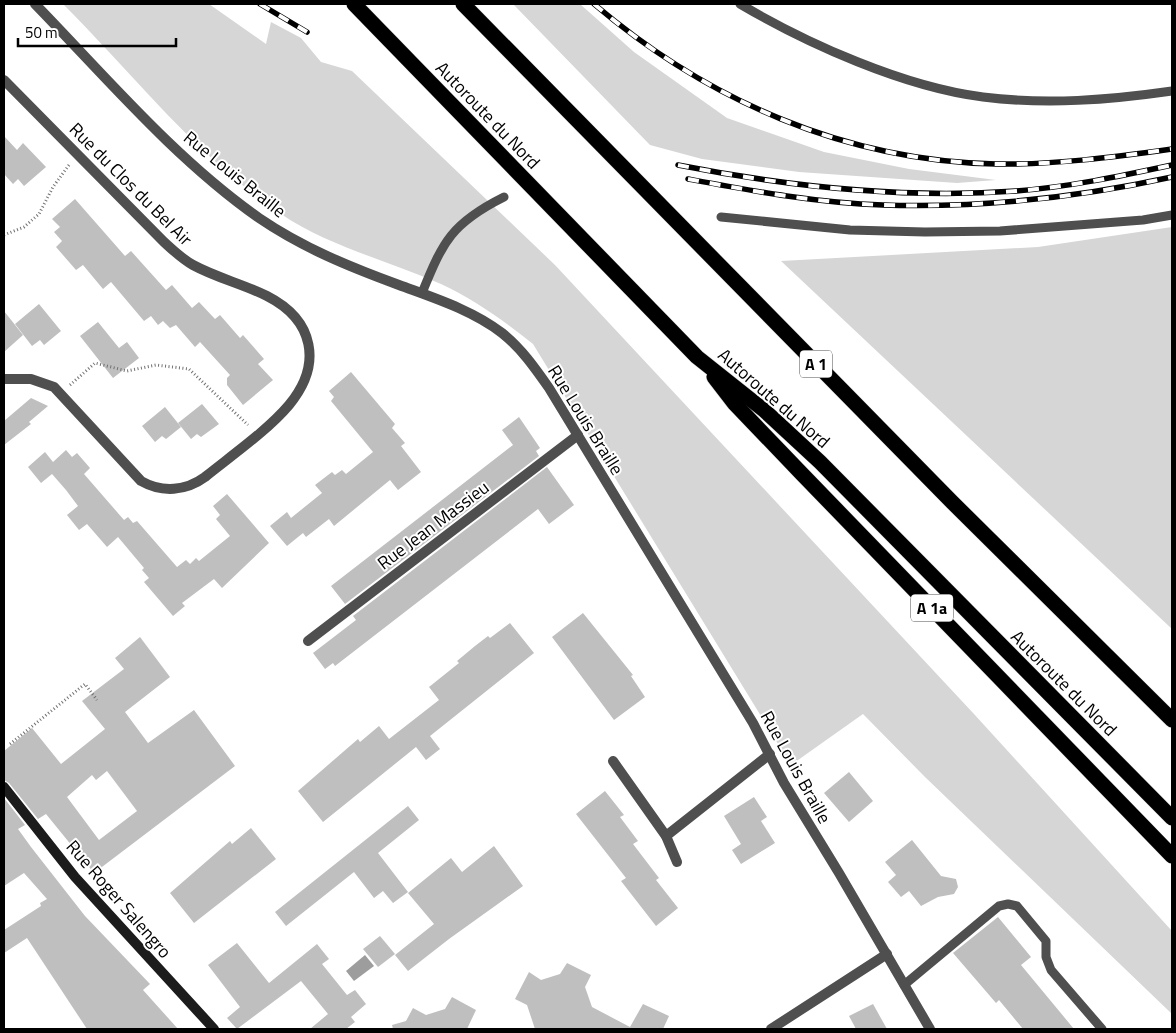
<svg xmlns="http://www.w3.org/2000/svg" width="1176" height="1033" viewBox="0 0 1176 1033" font-family="'Titillium Web',sans-serif">
<style>
.green{fill:#d6d6d6}
.water{fill:#9d9d9d}
.building{fill:#bfbfbf;fill-rule:evenodd}
.lines{fill:none;stroke-linecap:round;stroke-linejoin:round}
.highway-casing{stroke:#dbdbdb;stroke-width:16}
.path{stroke:#717171;stroke-width:3;stroke-dasharray:1 2.5;stroke-linecap:butt}
.lane{stroke:#4f4f4f;stroke-width:9}
.street{stroke:#4f4f4f;stroke-width:10}
.secondary{stroke:#1c1c1c;stroke-width:10}
.highway{stroke:#000;stroke-width:15}
.rail-casing{stroke:#000;stroke-width:5.5}
.rail{stroke:#fff;stroke-width:4;stroke-dasharray:11;stroke-linecap:butt}
.labels{text-anchor:middle;dominant-baseline:central;stroke-width:4;stroke-linejoin:round;paint-order:stroke}
.shield{fill:#fff;stroke:#4c4c4c;stroke-width:1}
.shield-label{font-size:16px;font-weight:bold;fill:#000}
.street-label{font-size:18px;fill:#000;stroke:#fff}
</style>
<rect width="100%" height="100%" fill="#fff"/>
<!-- green -->
<g class="green">
<path d="M 63,4 L 209,4 L 266,44 L 271,22 L 301,38 L 321,62 L 352,71 L 555,265 L 974,714 L 1172,931 L 1172,1014 L 925,777 L 863,714 L 791,765 L 533,344 C 504,321 475,300 441,284 C 387,260 330,247 281,214 C 197,157 134,75 63,4 Z"/>
<path d="M 513,4 L 580,4 L 634,52 L 727,118 L 824,152 L 909,169 L 996,180 L 957,183 L 799,172 L 702,159 L 650,145 Z"/>
<path d="M 1172,227 L 1172,629 L 781,261 L 1038,247 Z"/>
</g>
<!-- water -->
<path class="water" d="M 365,955 L 374,966 L 354,981 L 346,971 Z"/>
<!-- building -->
<g class="building">
<path d="M 4,136 L 17,150 L 23,143 L 46,167 L 24,186 L 18,179 L 13,184 L 4,174 Z"/>
<path d="M 75,199 L 125,256 L 131,251 L 166,290 L 172,285 L 192,308 L 199,302 L 215,319 L 220,315 L 240,338 L 243,335 L 264,359 L 258,364 L 273,380 L 243,405 L 227,385 L 227,378 L 230,375 L 200,342 L 195,347 L 176,325 L 170,328 L 163,321 L 158,325 L 151,316 L 144,321 L 111,282 L 103,289 L 83,265 L 76,270 L 56,247 L 62,241 L 54,232 L 60,227 L 52,219 Z"/>
<path d="M 39,304 L 61,331 L 44,345 L 40,340 L 32,346 L 15,324 Z"/>
<path d="M 4,311 L 23,335 L 4,352 Z"/>
<path d="M 98,322 L 119,348 L 127,342 L 139,358 L 113,378 L 80,336 Z"/>
<path d="M 351,372 L 395,424 L 392,428 L 405,443 L 401,446 L 421,472 L 398,490 L 390,480 L 334,526 L 329,519 L 306,537 L 303,533 L 287,546 L 270,526 L 287,512 L 291,518 L 322,493 L 315,485 L 332,472 L 335,475 L 342,470 L 346,474 L 373,452 L 331,401 L 334,397 L 329,391 Z"/>
<path d="M 31,398 L 48,406 L 29,422 L 31,424 L 4,445 L 4,421 Z"/>
<path d="M 202,404 L 219,424 L 201,437 L 197,434 L 191,439 L 178,423 Z"/>
<path d="M 165,407 L 181,427 L 166,439 L 162,436 L 155,442 L 142,426 Z"/>
<path d="M 519,417 L 540,448 L 536,451 L 539,456 L 345,604 L 331,586 L 513,445 L 502,430 Z"/>
<path d="M 66,450 L 72,457 L 77,453 L 90,468 L 84,474 L 124,520 L 128,517 L 133,523 L 137,521 L 177,567 L 186,560 L 190,564 L 196,558 L 199,561 L 230,536 L 216,519 L 220,515 L 213,506 L 227,494 L 269,543 L 222,588 L 214,579 L 182,603 L 185,606 L 173,616 L 144,582 L 149,578 L 142,570 L 144,568 L 118,537 L 107,547 L 87,524 L 79,530 L 67,515 L 78,506 L 66,490 L 52,474 L 41,483 L 28,467 L 45,452 L 53,462 Z"/>
<path d="M 547,467 L 574,505 L 549,524 L 538,509 L 335,666 L 333,663 L 325,669 L 313,653 L 356,620 L 353,616 Z"/>
<path d="M 583,613 L 633,675 L 631,676 L 645,697 L 614,720 L 552,637 Z"/>
<path d="M 510,623 L 534,653 L 430,736 L 440,749 L 426,760 L 416,747 L 323,822 L 298,791 L 358,739 L 360,742 L 379,726 L 389,739 L 439,700 L 429,687 L 459,663 L 457,661 L 475,646 L 488,636 L 490,638 Z"/>
<path d="M 140,637 L 170,677 L 125,712 L 148,743 L 194,710 L 235,766 L 94,873 L 46,814 L 38,819 L 9,783 L 4,780 L 4,751 L 32,728 L 61,764 L 105,729 L 82,701 L 124,669 L 115,658 ZM 107,771 L 137,811 L 99,840 L 67,797 L 92,775 L 96,780 Z"/>
<path d="M 849,772 L 873,801 L 849,822 L 824,793 Z"/>
<path d="M 605,791 L 624,815 L 620,817 L 638,841 L 633,844 L 659,878 L 656,880 L 678,908 L 656,926 L 621,881 L 626,878 L 576,814 Z"/>
<path d="M 754,797 L 767,817 L 761,821 L 775,843 L 741,864 L 732,850 L 741,844 L 724,816 Z"/>
<path d="M 4,798 L 25,825 L 18,829 L 31,847 L 85,916 L 150,984 L 143,990 L 178,1029 L 87,1029 L 27,938 L 4,953 L 4,930 L 41,906 L 40,903 L 47,899 L 24,873 L 4,886 Z"/>
<path d="M 408,806 L 419,820 L 378,853 L 408,892 L 393,903 L 383,891 L 374,898 L 354,872 L 286,926 L 275,912 Z"/>
<path d="M 251,828 L 276,859 L 194,923 L 170,893 L 230,841 L 232,844 Z"/>
<path d="M 912,840 L 941,876 L 956,879 L 958,887 L 954,894 L 938,897 L 921,906 L 909,891 L 901,897 L 888,882 L 896,875 L 885,862 Z"/>
<path d="M 494,846 L 523,886 L 449,939 L 408,971 L 395,955 L 434,924 L 408,893 L 451,858 L 462,872 Z"/>
<path d="M 998,917 L 1031,957 L 1021,965 L 1074,1029 L 1023,1029 L 999,1000 L 996,1003 L 953,953 Z"/>
<path d="M 380,936 L 395,954 L 378,967 L 363,949 Z"/>
<path d="M 237,943 L 269,983 L 317,944 L 329,959 L 322,964 L 347,995 L 355,990 L 366,1004 L 351,1017 L 355,1022 L 346,1029 L 310,1029 L 328,1014 L 301,981 L 237,1029 L 227,1018 L 240,1007 L 208,965 Z"/>
<path d="M 567,963 L 591,975 L 585,987 L 592,1007 L 630,1027 L 643,1004 L 669,1016 L 663,1029 L 535,1029 L 527,1005 L 515,999 L 529,972 L 541,980 L 560,974 Z"/>
<path d="M 452,997 L 476,1010 L 467,1029 L 393,1029 L 392,1025 L 406,1021 L 413,1008 L 426,1015 L 445,1009 Z"/>
<path d="M 873,1004 L 887,1029 L 856,1029 L 849,1016 Z"/>
</g>
<g class="lines">
<defs>
<g id="highway">
<path d="M 354,4 L 697,357 L 765,411 L 820,462 L 1172,818"/>
<path d="M 463,4 L 952,502 L 1172,720"/>
<path d="M 714,377 L 734,403 L 802,474 L 1172,856"/>
</g>
</defs>
<!-- highway casing -->
<use href="#highway" class="highway-casing"/>
<!-- path -->
<g class="path">
<path d="M 4,235 L 24,227 L 39,214 L 53,187 L 69,165"/>
<path d="M 70,385 L 95,363 L 127,371 L 156,365 L 189,369 L 248,425"/>
<path d="M 10,744 L 85,684 L 97,700"/>
</g>
<!-- lane -->
<g class="lane">
<path d="M 740,4 C 808,44 904,87 983,97 C 1047,105 1109,100 1172,91"/>
<path d="M 721,217 L 850,230 L 925,232 L 1000,231 L 1143,220 L 1172,215"/>
<path d="M 422,293 C 443,241 452,223 504,197"/>
<path d="M 904,985 L 999,906 L 1008,904 L 1017,906 L 1046,941 L 1046,957 L 1051,970 L 1102,1029"/>
</g>
<!-- street -->
<g class="street">
<path d="M 35,4 C 106,77 175,159 259,218 C 303,248 350,267 399,285 C 434,298 472,310 502,333 C 521,348 535,368 549,388 L 753,723 L 784,783 L 839,873 L 930,1029"/>
<path d="M 4,80 L 164,242 C 173,250 182,259 193,265 C 217,278 243,284 267,296 C 314,320 323,364 289,405 C 268,430 231,456 205,477 C 186,491 162,493 141,481 L 54,387 L 31,379 L 4,379"/>
<path d="M 308,641 L 578,435"/>
<path d="M 613,761 L 666,836 L 677,862"/>
<path d="M 666,836 L 770,754"/>
<path d="M 771,1029 L 887,954"/>
</g>
<!-- secondary -->
<path class="secondary" d="M 4,787 L 75,877 L 214,1029"/>
<!-- highway -->
<use href="#highway" class="highway"/>
<defs>
<g id="rail">
<path d="M 260,4 L 307,32"/>
<path d="M 594,4 C 707,100 845,161 996,164 C 1055,165 1114,157 1172,149"/>
<path d="M 678,165 C 790,187 902,199 1016,191 C 1069,187 1121,176 1172,165"/>
<path d="M 688,179 C 753,191 817,203 883,205 C 981,208 1076,198 1172,177"/>
</g>
</defs>
<!-- rail casing -->
<use href="#rail" class="rail-casing"/>
<!-- rail -->
<use href="#rail" class="rail"/>
</g>
<g class="labels">
<!-- shield labels -->
<g class="shield">
<rect x="800" y="350.5" width="32" height="27" rx="4"/>
<rect x="911" y="594.5" width="42" height="27" rx="4"/>
</g>
<g class="shield-label">
<text x="816" y="364">A 1</text>
<text x="932" y="608">A 1a</text>
</g>
<!-- street labels -->
<g class="street-label">
<text transform="translate(488 115) rotate(46)">Autoroute du Nord</text>
<text transform="translate(235 174) rotate(39)">Rue Louis Braille</text>
<text transform="translate(131 184) rotate(45)">Rue du Clos du Bel Air</text>
<text transform="translate(774 398) rotate(41)">Autoroute du Nord</text>
<text transform="translate(586 420) rotate(58)">Rue Louis Braille</text>
<text transform="translate(433 525) rotate(-37)">Rue Jean Massieu</text>
<text transform="translate(1064 683) rotate(45)">Autoroute du Nord</text>
<text transform="translate(796 767) rotate(61)">Rue Louis Braille</text>
<text transform="translate(119 899) rotate(49)">Rue Roger Salengro</text>
</g>
</g>
<!-- border -->
<rect width="1176" height="1033" fill="none" stroke="#000000" stroke-width="10"/>
<!-- scale -->
<path d="M18 38v8h158v-8" fill="none" stroke="#000000" stroke-width="2.5"/>
<text x="25" y="38" font-size="15" fill="#000000" stroke="#ffffff" stroke-width="4" paint-order="stroke">50 m</text>
</svg>
